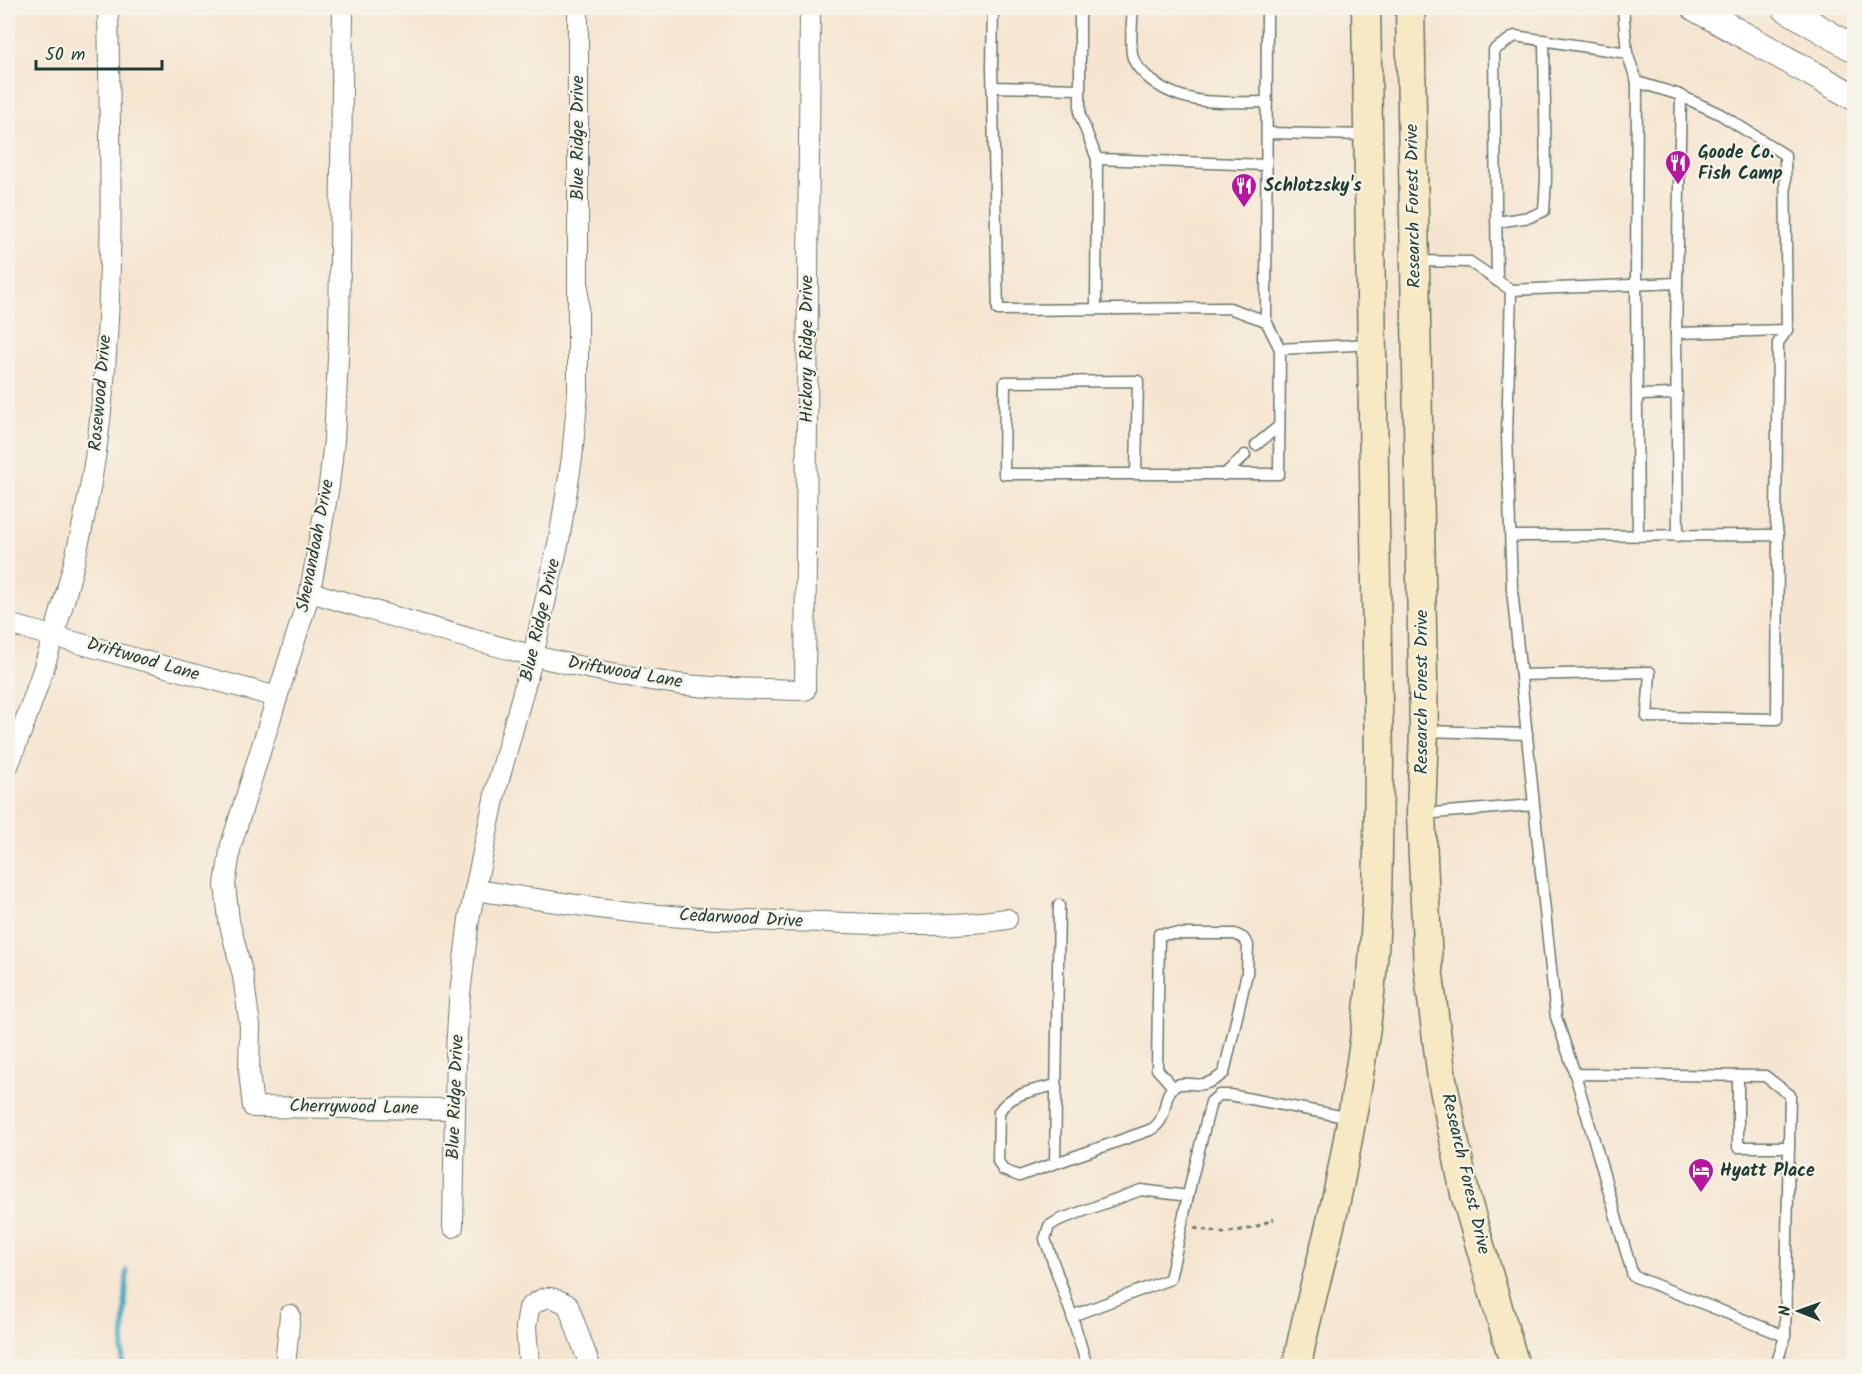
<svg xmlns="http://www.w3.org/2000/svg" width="1862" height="1374" viewBox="0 0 1862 1374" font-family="Kalam,sans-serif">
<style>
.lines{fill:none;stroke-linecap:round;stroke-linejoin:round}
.stream{stroke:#41a7c1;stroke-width:5}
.service-casing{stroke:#6a786b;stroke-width:13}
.minor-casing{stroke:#6a786b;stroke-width:22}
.tertiary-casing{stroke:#6a786b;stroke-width:28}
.secondary-casing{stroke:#6a786b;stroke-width:31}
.path{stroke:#6a786b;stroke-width:3;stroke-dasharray:4.5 4.5;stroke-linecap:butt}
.service{stroke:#fff;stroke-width:10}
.minor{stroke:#fff;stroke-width:20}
.tertiary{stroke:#fff;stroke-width:26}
.secondary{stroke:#f6e9c3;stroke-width:28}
.labels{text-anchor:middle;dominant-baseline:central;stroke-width:4.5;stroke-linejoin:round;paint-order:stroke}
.street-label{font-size:18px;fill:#1f3d34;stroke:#f7f3e8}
.poi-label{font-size:18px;font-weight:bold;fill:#1f3d34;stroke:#f7f3e8;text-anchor:start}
</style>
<rect width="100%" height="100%" fill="#f7f3e8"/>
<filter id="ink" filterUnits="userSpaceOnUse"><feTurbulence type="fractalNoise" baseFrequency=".0167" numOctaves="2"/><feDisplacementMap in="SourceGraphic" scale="12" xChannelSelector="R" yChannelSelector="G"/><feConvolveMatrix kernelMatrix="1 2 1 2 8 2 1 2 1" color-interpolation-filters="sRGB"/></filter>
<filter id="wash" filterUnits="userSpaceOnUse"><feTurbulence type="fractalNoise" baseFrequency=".008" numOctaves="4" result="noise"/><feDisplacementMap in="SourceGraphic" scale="24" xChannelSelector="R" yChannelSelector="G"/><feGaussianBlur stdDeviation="1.35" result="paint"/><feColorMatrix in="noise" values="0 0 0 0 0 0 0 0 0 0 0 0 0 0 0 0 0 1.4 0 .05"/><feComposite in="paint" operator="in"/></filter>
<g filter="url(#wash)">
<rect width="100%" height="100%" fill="#f5e5d0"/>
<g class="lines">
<!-- stream -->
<path class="stream" d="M 122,1366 L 127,1271"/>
</g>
</g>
<g filter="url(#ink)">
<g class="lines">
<defs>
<g id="service">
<path d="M 993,8 L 992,67 L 998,310 L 1229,308 L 1266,321"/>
<path d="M 1080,8 L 1080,115 L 1097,159 L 1266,165"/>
<path d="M 1133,8 C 1132,22 1130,40 1132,54 C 1134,65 1143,73 1151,80 C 1184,107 1226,102 1267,102"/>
<path d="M 1267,8 L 1266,321 L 1280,349"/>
<path d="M 1623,8 L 1627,53 L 1637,82 L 1636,284 L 1638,536"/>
<path d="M 993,87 L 1080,89"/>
<path d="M 1267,133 L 1368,135"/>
<path d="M 1497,222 L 1530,217 L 1544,211 L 1546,179 L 1544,40"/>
<path d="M 1415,261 L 1470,262 L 1511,290 L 1507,435 L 1512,589 L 1534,805"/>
<path d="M 1497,281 L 1494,50 L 1515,36 L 1627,53"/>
<path d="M 1677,283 L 1681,96"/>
<path d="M 1511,290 L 1677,283 L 1676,333 L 1787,330 L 1785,155 L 1720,114 L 1677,94 L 1637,82"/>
<path d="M 1096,309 L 1097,159"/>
<path d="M 1676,333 L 1678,536"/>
<path d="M 1637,395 L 1677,394"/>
<path d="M 1256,445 L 1279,426"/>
<path d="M 1136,474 L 1138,381 L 1005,382 L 1004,474 L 1279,474 L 1280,349 L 1372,344"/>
<path d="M 1224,475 L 1245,455"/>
<path d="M 1778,535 L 1776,521 L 1778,343 L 1787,330"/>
<path d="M 1511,536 L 1778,535 L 1777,719 L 1647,717 L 1650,672 L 1521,675"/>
<path d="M 1424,731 L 1527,734"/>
<path d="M 1422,814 L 1534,805 L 1556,1017 L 1575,1074 L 1765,1076 L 1790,1095 L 1785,1336 L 1776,1366"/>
<path d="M 1575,1074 L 1633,1276 L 1785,1336"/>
<path d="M 1738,1076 L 1738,1147 L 1789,1147"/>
<path d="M 1056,1085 C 1036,1090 1010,1093 999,1112 L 998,1161 L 1003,1170 L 1019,1176 L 1150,1130 C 1171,1119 1160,1096 1175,1086 C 1183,1081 1194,1086 1203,1084 C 1211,1083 1218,1078 1224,1073 L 1247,973 L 1248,945 L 1243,938 L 1235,934 L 1159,934 L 1157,1069 L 1173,1087"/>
<path d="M 1055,1163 L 1059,905"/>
<path d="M 1072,1316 L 1045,1239 L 1049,1226 L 1059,1220 L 1141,1190 L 1188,1196"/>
<path d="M 1087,1366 L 1072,1316 L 1170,1279 L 1191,1182 L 1211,1102 L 1219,1095 L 1230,1095 L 1351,1118"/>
</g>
<g id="minor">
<path d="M 343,8 L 339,337 L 334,440 L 329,485 L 310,592 L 231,845 L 225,885 L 229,921 L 243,976 L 250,1026 L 249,1071 L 253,1107 L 454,1109"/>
<path d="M 310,592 C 434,628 558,669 686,685 C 726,689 765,689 805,690 L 810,8"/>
<path d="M 8,624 L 277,697"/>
<path d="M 8,766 C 54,650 90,527 102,402 C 115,272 110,139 108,8"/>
<path d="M 475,890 C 540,899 605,911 670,916 C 721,920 773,921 825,922 C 886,925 947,928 1007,919"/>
<path d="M 453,1227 L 456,1051 L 459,1002 L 469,919 L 496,790 L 533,656 L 559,540 L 572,458 L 578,391 L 578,8"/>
<path d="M 285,1366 L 290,1315"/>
<path d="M 529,1366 L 526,1327 L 529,1308 C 544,1295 550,1295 568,1305 L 590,1366"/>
</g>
<g id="tertiary">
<path d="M 1695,8 L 1854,97"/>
<path d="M 1785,8 L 1854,49"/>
</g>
<g id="secondary">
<path d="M 1410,8 L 1424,731 L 1421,814 L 1428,967 L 1442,1079 L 1465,1194 L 1515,1366"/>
<path d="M 1297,1366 C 1308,1302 1329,1240 1341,1176 C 1354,1109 1366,1041 1372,973 C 1379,902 1378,830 1379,759 L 1366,8"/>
</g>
</defs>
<!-- service casing -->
<use href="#service" class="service-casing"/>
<!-- minor casing -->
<use href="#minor" class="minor-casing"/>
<!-- tertiary casing -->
<use href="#tertiary" class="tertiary-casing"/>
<!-- secondary casing -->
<use href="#secondary" class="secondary-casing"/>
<!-- path -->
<path class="path" d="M 1194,1228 L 1223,1233 L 1253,1228 L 1274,1219"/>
<!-- service -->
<use href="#service" class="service"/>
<!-- minor -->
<use href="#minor" class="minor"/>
<!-- tertiary -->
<use href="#tertiary" class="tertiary"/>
<!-- secondary -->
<use href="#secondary" class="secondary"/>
</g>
</g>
<!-- icons -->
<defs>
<symbol id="restaurant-pin" viewBox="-11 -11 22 30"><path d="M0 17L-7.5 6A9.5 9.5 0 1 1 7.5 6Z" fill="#b5179e" stroke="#f7f3e8"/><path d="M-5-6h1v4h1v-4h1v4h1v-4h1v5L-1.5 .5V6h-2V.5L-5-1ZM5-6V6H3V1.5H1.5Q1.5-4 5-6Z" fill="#fff"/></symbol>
<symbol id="hotel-pin" viewBox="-11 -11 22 30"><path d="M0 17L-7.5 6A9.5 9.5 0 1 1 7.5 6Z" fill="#b5179e" stroke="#f7f3e8"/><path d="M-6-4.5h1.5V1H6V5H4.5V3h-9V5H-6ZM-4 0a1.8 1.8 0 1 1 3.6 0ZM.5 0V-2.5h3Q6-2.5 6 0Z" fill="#fff"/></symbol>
</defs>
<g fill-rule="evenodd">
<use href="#restaurant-pin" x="1663" y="148" width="30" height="40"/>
<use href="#restaurant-pin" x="1229" y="171" width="30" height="40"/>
<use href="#hotel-pin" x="1686" y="1156" width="30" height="40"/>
</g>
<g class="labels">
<!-- street labels -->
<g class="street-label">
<text transform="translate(578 138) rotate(-90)">Blue Ridge Drive</text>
<text transform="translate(1414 206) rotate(-91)">Research Forest Drive</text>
<text transform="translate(807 349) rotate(-90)">Hickory Ridge Drive</text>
<text transform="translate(101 393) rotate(-85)">Rosewood Drive</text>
<text transform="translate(316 546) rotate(-79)">Shenandoah Drive</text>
<text transform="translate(541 620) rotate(-77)">Blue Ridge Drive</text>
<text transform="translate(143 660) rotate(16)">Driftwood Lane</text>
<text transform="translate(625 673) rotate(10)">Driftwood Lane</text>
<text transform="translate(1422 692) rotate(-90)">Research Forest Drive</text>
<text transform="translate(741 919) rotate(3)">Cedarwood Drive</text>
<text transform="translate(456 1097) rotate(-88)">Blue Ridge Drive</text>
<text transform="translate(354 1108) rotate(1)">Cherrywood Lane</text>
<text transform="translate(1465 1174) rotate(77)">Research Forest Drive</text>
</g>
<!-- poi labels -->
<g class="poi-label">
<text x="1698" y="153">Goode Co.<tspan x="1698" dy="21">Fish Camp</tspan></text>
<text x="1264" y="186">Schlotzsky's</text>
<text x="1720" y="1171">Hyatt Place</text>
</g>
</g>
<!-- margin -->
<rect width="1862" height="1374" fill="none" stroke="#f7f3e8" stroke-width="30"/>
<!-- north arrow -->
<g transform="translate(1799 1311) rotate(271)" stroke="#f7f3e8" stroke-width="4.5" paint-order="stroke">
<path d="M0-4.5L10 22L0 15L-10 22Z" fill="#1f3d34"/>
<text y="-9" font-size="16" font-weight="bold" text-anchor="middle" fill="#1f3d34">N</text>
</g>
<!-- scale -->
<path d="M36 60v9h126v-9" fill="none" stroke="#1f3d34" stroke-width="3"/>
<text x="45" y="60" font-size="18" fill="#1f3d34" stroke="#f7f3e8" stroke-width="4.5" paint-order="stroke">50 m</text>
</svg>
